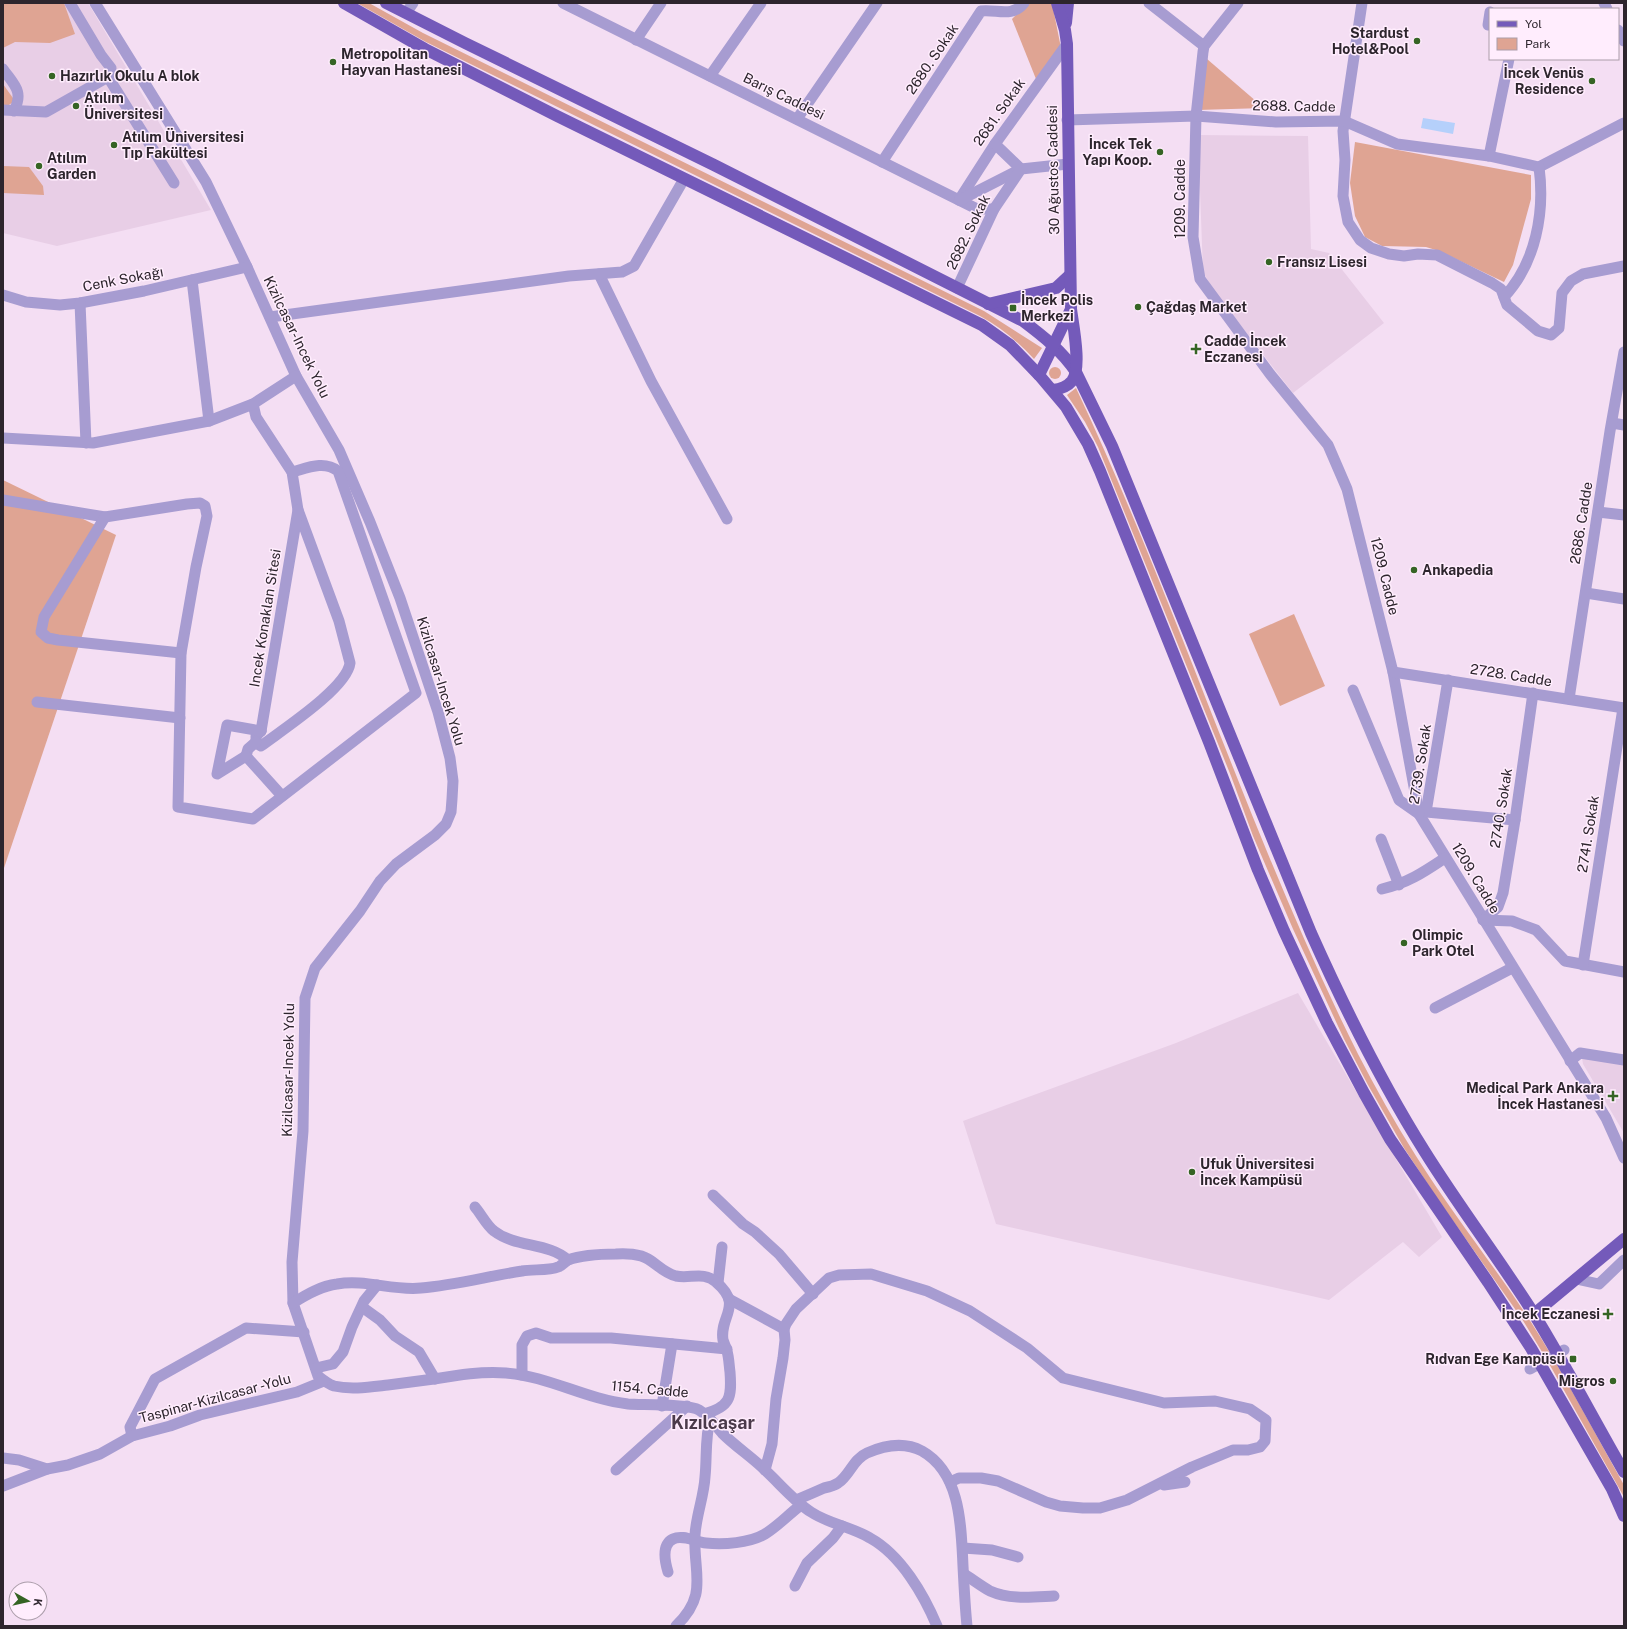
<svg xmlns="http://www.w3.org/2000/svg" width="1627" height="1629" viewBox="0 0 1627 1629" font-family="'Public Sans',sans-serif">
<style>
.built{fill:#e8cee6}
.green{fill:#dfa493}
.water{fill:#b5d0fb}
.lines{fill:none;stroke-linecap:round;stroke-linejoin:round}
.minor{stroke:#a79cd1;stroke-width:11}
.major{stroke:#745aba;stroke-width:12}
.poi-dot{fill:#356424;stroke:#ffedfd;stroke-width:1.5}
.labels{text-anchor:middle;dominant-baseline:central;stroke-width:3;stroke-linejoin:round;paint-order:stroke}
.poi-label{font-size:14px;font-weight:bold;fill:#2d252d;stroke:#ffedfd;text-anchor:start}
.street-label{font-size:14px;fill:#2d252d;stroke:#ffedfd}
.district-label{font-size:18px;font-weight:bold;fill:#4b3a4a;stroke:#ffedfd}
</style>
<rect width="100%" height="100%" fill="#f4def3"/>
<!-- built -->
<g class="built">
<path d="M 3,3 L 88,3 L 211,210 L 57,246 L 3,233 Z"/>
<path d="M 1198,135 L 1308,136 L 1311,249 L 1329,253 L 1384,323 L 1293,393 L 1215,293 L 1203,272 Z"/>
<path d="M 1298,993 L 1442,1237 L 1419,1257 L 1403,1242 L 1329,1300 L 996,1224 L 963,1121 L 1176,1043 Z"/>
<path d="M 1582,1058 L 1624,1064 L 1624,1133 L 1583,1064 Z"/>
</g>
<!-- green -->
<g class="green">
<path d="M 3,3 L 64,3 L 75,34 L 50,43 L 15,42 L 3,48 Z"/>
<path d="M 357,3 L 369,3 L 423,33 L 984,311 L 1042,348 L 1034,359 C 1018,342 1001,327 980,316 L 426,42 Z"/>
<path d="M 1028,3 L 1052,3 L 1061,48 L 1036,79 L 1012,19 Z"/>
<path d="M 1207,59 L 1264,108 L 1198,110 Z"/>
<path d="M 3,84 L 15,101 L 7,106 L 3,105 Z"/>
<path d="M 1355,142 L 1531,175 L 1531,199 L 1513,265 L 1504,282 L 1439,251 L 1426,247 L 1382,246 L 1365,237 L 1355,216 L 1350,183 Z"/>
<path d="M 3,166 L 29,167 L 43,186 L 44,195 L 3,193 Z"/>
<circle cx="1055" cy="373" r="6"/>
<path d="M 1076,388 C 1179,607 1250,838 1358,1054 C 1376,1089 1395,1123 1416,1156 C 1451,1212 1493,1264 1529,1319 C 1563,1372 1593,1430 1624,1485 L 1624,1497 L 1547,1360 L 1522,1319 L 1437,1198 L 1404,1148 L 1368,1085 L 1344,1039 L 1293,929 L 1253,836 L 1231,776 L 1098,447 L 1085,422 L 1067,395 Z"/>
<path d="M 3,480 L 116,535 L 3,871 Z"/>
<path d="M 1294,614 L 1325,686 L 1280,706 L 1249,634 Z"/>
</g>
<!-- water -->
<path class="water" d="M 1423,118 L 1455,123 L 1453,134 L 1421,128 Z"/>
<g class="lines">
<!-- minor -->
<g class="minor">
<path d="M 95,3 L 206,182 L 247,267 L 296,376 L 339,450 L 370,522 L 400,598 L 438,712 L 450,758 L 453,781 L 452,799 L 451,812 L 446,824 L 435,835 L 396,864 L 380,881 L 360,911 L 315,968 L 305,998 L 303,1131 L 292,1262 L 293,1303 L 318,1376 C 323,1380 328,1384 334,1386 C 351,1390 370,1387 388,1385 C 403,1383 419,1381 434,1379 C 458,1375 482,1371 506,1373 C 548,1376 585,1399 628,1404 C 643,1405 689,1404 699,1410 C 709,1416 715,1425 722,1433 C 736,1447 752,1457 766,1471 C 781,1485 794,1501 811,1512 C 829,1524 852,1527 870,1538 C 901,1555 924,1595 937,1626"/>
<path d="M 563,3 L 977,209 L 994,209"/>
<path d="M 1149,3 L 1204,46"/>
<path d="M 1238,3 L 1204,46 L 1203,52 L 1196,116 L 1193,237 L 1200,279 L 1270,374 L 1328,445 L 1347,489 L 1393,672 L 1419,814 L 1606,1118 L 1624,1158"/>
<path d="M 1362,3 L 1343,131 L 1345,160 L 1343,196 L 1348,222 L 1360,240 L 1371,248 L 1389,254 L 1404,256 L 1418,254 L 1437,255 L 1492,283 L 1501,289 L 1507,305 L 1538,331 L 1551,335 L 1559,328 L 1562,293 L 1571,281 L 1583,274 L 1624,266"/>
<path d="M 1604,3 L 1607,9"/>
<path d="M 1490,12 L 1488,25 L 1490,25"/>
<path d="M 406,13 L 413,3"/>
<path d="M 1618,30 L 1624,41"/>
<path d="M 636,40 L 661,3"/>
<path d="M 3,69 C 14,85 24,91 14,111"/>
<path d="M 710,76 L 761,3"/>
<path d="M 108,77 L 174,183"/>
<path d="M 3,110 L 46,112 L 108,77 L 111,68 L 101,55 L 70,3"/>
<path d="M 797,119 L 877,3"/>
<path d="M 1067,120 L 1196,116 L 1276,122 L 1344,121 L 1397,144 L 1489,156 L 1539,167 L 1624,123"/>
<path d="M 1489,156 L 1509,59"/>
<path d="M 882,162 L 981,11 C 997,9 1012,18 1024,3"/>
<path d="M 959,200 L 995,144 L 1067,44"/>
<path d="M 960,200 L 1021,169 L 995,144"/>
<path d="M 599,274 L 651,381 L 727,519"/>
<path d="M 192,280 L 209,421"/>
<path d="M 957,288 L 994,209 L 1021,169 L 1068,164"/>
<path d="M 3,295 L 26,302 L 60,305 L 80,303 L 144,291 L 247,267"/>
<path d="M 1504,297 C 1536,263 1545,212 1539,167"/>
<path d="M 80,303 L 86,443"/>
<path d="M 270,317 L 569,276 L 622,272 L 634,266 L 684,179"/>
<path d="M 253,404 L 256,417 L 292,472 L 298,510 L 339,621 L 350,663 C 347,688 282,730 261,746 L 256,743 L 256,736 L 261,731"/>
<path d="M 1612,423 L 1624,425"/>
<path d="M 3,438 L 93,443 L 209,421 L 253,404 L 296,376"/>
<path d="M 3,500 L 105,517 L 187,504 L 200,503 L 205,506 L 207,516 L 196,567 L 181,653 L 178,807 L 253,819 L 416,693 L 338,471 C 324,460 307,468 292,472"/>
<path d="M 1598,512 L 1624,515"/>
<path d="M 105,517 L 44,617 L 41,632 L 48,638 L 58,640 L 181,653"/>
<path d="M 1586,593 L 1624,599"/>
<path d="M 1393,672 L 1624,708"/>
<path d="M 1448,680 L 1426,812 L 1515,820"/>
<path d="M 1353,690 L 1399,800 L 1419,814"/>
<path d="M 1569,699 L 1610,431 L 1624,352"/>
<path d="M 37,702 L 180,718"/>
<path d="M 261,731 L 298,510"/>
<path d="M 256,742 L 248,749 L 246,756 L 282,796"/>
<path d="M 246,756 L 217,774 L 227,725 L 261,731"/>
<path d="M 1381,839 L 1399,885"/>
<path d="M 1382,889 C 1408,883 1424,872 1445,858"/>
<path d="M 1483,920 L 1498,907 L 1503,893 L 1515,820 L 1533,693"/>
<path d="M 1483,920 L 1512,921 L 1536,930 L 1565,961 L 1624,972"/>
<path d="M 1583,965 L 1623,708"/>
<path d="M 1435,1008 L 1512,968"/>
<path d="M 1570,1061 L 1580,1053 L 1624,1060"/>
<path d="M 713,1195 L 743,1224 L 755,1232 L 779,1254 L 813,1294"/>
<path d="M 475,1207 C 481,1214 487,1226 494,1231 C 516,1248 548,1242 568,1260"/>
<path d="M 1576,1279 L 1599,1284 L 1624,1260"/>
<path d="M 718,1283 L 722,1247"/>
<path d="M 729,1299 L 784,1329"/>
<path d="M 293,1303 C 307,1294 321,1286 337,1284 C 365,1279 393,1291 421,1288 C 455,1285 489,1276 522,1271 C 532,1269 549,1271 558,1267 C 562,1266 564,1262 568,1260 C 582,1255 601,1254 616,1254 C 625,1253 640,1254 648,1259 C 658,1265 664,1273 676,1276 C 690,1279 704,1271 716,1282 C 744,1306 719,1316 723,1340 C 724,1343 726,1347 727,1351 C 729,1358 729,1365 730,1372 C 732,1398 730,1407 704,1414"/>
<path d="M 362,1307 L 380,1320 L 395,1336 L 419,1352 L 435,1379"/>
<path d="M 316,1368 L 333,1364 L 343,1352 L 352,1327 L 364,1301 L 377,1285"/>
<path d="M 1530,1369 L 1564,1350"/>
<path d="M 522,1375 L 522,1345 L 527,1336 L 536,1333 L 551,1338 L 611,1338 L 727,1349"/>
<path d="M 662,1406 L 672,1344"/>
<path d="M 132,1436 L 130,1427 L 155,1379 L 246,1328 L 304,1332"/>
<path d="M 3,1458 L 19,1460 L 47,1469"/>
<path d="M 616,1470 L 687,1406"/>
<path d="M 765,1470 L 772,1444 L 776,1399 L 783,1358 L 785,1340 L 784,1329 L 786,1324 L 796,1309 L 829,1278 L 839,1275 L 871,1274 L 927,1291 L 970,1311 L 1027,1348 L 1063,1378 L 1164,1403 L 1215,1401 L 1250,1409 L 1266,1420 L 1265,1441 L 1260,1447 L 1248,1450 L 1233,1450 L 1192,1467 L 1127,1500 L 1100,1508 L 1083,1508 L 1060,1506 L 1046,1502 L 998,1481 L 981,1478 L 959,1478 L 950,1482"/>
<path d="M 1164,1485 L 1185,1482"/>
<path d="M 3,1486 L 47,1469 L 68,1465 L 100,1454 L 132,1436 L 170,1426 L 200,1415 L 297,1392 L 324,1381"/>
<path d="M 796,1500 C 806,1496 815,1492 824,1488 C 829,1487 834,1486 838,1483 C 850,1475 853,1459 867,1453 C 885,1445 905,1442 922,1451 C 961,1473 961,1526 963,1566 C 964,1586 965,1606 967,1626"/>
<path d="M 963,1548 L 992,1550 L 1018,1557"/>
<path d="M 668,1572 C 665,1562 661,1545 673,1539 C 683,1534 695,1542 706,1543 C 723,1545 750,1543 765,1534 C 778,1526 789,1514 801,1505"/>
<path d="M 964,1574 C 972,1579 981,1586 990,1591 C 1010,1600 1033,1597 1054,1596"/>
<path d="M 795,1586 L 807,1563 L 833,1538 L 842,1526"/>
<path d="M 676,1626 C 709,1594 693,1574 695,1535 C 696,1516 704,1496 705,1477 C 707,1458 705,1438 710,1419"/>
</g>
<!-- major -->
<g class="major">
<path d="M 344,3 L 425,49 L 557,116 L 982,325 L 1010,345 L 1039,375 L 1066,407 L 1088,444 L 1100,471 L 1209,742 L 1258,870 L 1284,931 L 1327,1023 L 1364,1093 L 1390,1139 L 1488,1282 L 1531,1348 L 1612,1489 L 1624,1516"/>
<path d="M 386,3 L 465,43 L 714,165 L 1023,321 C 1043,336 1062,351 1076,372 L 1112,446 L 1311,933 C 1345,1009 1381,1082 1425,1152 C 1460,1208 1499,1259 1534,1314 C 1566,1366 1594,1420 1624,1472"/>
<path d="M 1066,23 L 1068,3"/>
<path d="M 988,304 L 1056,288 L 1070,275"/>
<path d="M 1039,375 L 1071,309"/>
<path d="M 1053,390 C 1060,389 1067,387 1072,381 C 1082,368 1073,325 1071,309 L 1067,44 L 1065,30 L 1057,3"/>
<path d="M 1534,1314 L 1624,1239"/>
</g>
</g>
<!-- markers -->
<g class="poi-dot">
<circle cx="1417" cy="41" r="4"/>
<circle cx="333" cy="62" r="4"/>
<circle cx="52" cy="76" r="4"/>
<circle cx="1592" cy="81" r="4"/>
<circle cx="76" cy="106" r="4"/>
<circle cx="114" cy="145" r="4"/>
<circle cx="1160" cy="152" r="4"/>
<circle cx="39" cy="166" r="4"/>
<circle cx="1269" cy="262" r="4"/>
<circle cx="1138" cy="307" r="4"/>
<rect x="1009" y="304" width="8" height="8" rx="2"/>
<path d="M1194 343h4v4h4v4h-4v4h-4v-4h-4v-4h4z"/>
<circle cx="1414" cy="570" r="4"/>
<circle cx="1404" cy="943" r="4"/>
<path d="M1611 1090h4v4h4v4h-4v4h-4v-4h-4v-4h4z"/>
<circle cx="1192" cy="1172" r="4"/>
<path d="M1606 1308h4v4h4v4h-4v4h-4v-4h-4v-4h4z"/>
<rect x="1569" y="1355" width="8" height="8" rx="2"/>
<circle cx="1613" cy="1381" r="4"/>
</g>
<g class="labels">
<!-- poi labels -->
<g class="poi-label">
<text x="1409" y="33" text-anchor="end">Stardust<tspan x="1409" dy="16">Hotel&amp;Pool</tspan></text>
<text x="341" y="54">Metropolitan<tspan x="341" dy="16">Hayvan Hastanesi</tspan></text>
<text x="1584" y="73" text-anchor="end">İncek Venüs<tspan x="1584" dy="16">Residence</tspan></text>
<text x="60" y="76">Hazırlık Okulu A blok</text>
<text x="84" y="98">Atılım<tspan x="84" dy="16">Üniversitesi</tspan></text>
<text x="122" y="137">Atılım Üniversitesi<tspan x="122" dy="16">Tıp Fakültesi</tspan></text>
<text x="1152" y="144" text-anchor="end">İncek Tek<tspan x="1152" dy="16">Yapı Koop.</tspan></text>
<text x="47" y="158">Atılım<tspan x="47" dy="16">Garden</tspan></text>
<text x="1277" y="262">Fransız Lisesi</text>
<text x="1021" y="300">İncek Polis<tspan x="1021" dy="16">Merkezi</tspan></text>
<text x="1146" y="307">Çağdaş Market</text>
<text x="1204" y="341">Cadde İncek<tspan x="1204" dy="16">Eczanesi</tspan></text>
<text x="1422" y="570">Ankapedia</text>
<text x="1412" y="935">Olimpic<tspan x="1412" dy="16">Park Otel</tspan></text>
<text x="1604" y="1088" text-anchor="end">Medical Park Ankara<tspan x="1604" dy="16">İncek Hastanesi</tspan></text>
<text x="1200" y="1164">Ufuk Üniversitesi<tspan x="1200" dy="16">İncek Kampüsü</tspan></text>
<text x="1600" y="1314" text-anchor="end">İncek Eczanesi</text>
<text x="1565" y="1359" text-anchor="end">Rıdvan Ege Kampüsü</text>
<text x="1605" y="1381" text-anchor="end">Migros</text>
</g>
<!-- street labels -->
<g class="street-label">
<text transform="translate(932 59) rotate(-56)">2680. Sokak</text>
<text transform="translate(784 96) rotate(26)">Barış Caddesi</text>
<text transform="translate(1294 106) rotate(1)">2688. Cadde</text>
<text transform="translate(999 112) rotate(-55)">2681. Sokak</text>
<text transform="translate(1053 170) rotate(-91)">30 Ağustos Caddesi</text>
<text transform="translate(1180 199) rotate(-90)">1209. Cadde</text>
<text transform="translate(968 232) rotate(-64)">2682. Sokak</text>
<text transform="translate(123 279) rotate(-11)">Cenk Sokağı</text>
<text transform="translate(297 337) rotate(64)">Kizilcasar-Incek Yolu</text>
<text transform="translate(1581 523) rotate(-81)">2686. Cadde</text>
<text transform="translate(1385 576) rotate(76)">1209. Cadde</text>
<text transform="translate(265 618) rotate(-81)">Incek Konaklan Sitesi</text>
<text transform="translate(1511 675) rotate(9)">2728. Cadde</text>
<text transform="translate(441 681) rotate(73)">Kizilcasar-Incek Yolu</text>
<text transform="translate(1420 764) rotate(-81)">2739. Sokak</text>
<text transform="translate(1501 808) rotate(-81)">2740. Sokak</text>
<text transform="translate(1588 834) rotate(-81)">2741. Sokak</text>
<text transform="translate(1476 878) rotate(59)">1209. Cadde</text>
<text transform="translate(288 1070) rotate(-89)">Kizilcasar-Incek Yolu</text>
<text transform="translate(650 1389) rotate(5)">1154. Cadde</text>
<text transform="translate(215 1398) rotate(-15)">Taspinar-Kizilcasar -Yolu</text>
</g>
<!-- district labels -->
<g class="district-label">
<text x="713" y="1422">Kızılcaşar</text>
</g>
</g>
<!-- border -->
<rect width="1627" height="1629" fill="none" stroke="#2d252d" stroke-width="8"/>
<!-- legend -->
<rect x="1489" y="8" width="130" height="52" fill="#ffedfd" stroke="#ab9daa"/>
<rect x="1497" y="21" width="20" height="6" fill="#745aba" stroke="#ab9daa"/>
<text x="1525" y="28" font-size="12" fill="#2d252d">Yol</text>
<rect x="1497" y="38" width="20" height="12" fill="#dfa493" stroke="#ab9daa"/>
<text x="1525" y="48" font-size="12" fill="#2d252d">Park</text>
<!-- north arrow -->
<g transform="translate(28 1601) rotate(98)"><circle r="19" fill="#ffedfd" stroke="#ab9daa"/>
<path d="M0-3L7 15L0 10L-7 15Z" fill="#356424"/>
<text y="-6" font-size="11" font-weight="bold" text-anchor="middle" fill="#2d252d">K</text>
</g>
</svg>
